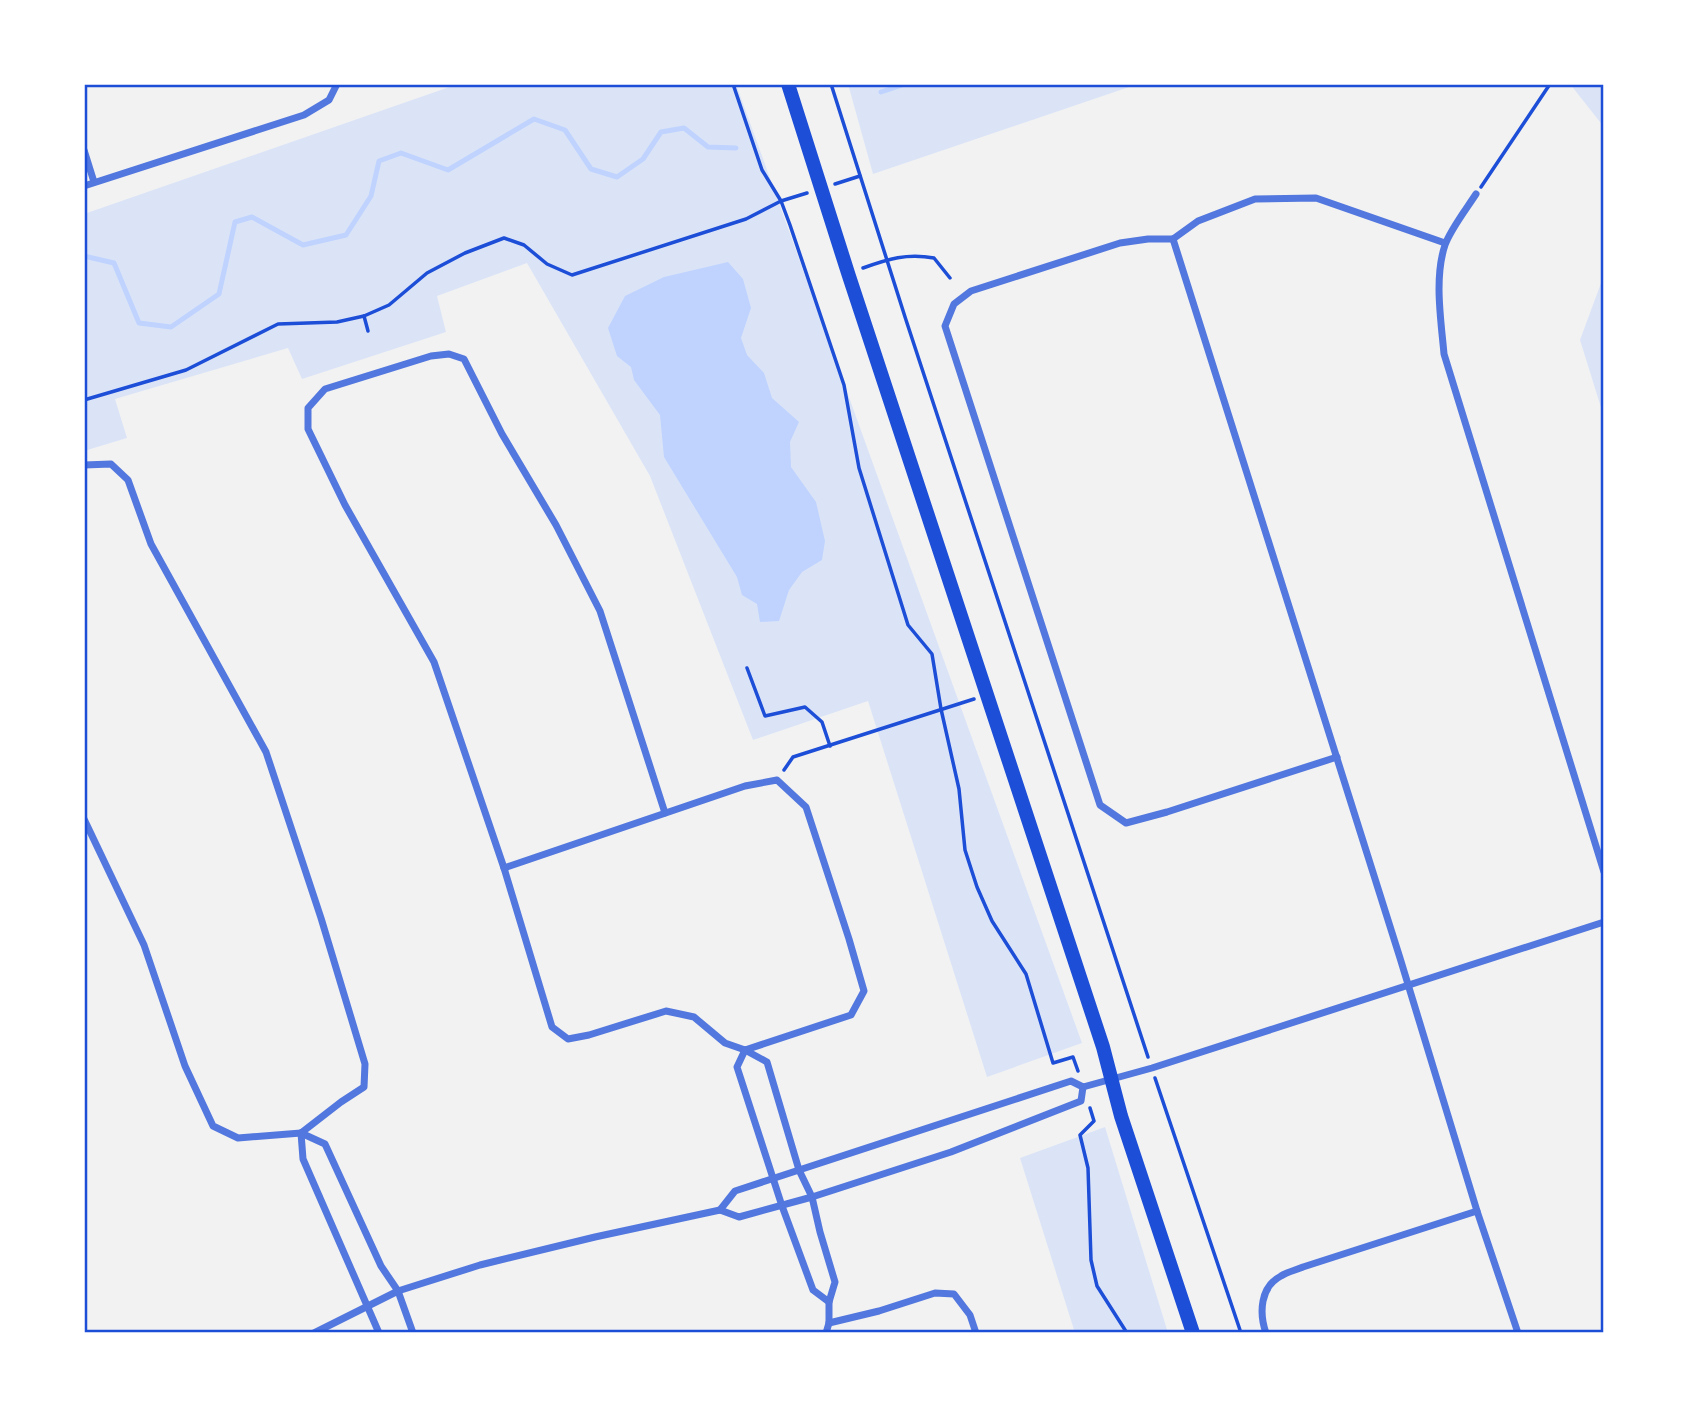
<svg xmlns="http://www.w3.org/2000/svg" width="1688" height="1417" viewBox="0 0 1688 1417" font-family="'Crimson Pro',serif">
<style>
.green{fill:#dbe4f7}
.water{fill:#bfd3fe}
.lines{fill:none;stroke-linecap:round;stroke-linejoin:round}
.stream{stroke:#bfd3fe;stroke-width:5}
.path{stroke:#1d4ed8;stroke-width:3.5}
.minor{stroke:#5277de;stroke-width:7}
.secondary{stroke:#1d4ed8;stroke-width:14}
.neatline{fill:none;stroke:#1d4ed8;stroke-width:2.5}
</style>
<rect width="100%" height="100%" fill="#f2f2f2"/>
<!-- green -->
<g class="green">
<path d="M 458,84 L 736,84 L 1082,1043 L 987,1077 L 868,701 L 753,740 L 650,476 L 527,263 L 437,296 L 446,332 L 302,379 L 288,348 L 115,399 L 127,438 L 84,451 L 84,214 Z"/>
<path d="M 848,84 L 1138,84 L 873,174 Z"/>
<path d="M 1570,84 L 1604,84 L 1604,127 Z"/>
<path d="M 1604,275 L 1604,417 L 1580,340 Z"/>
<path d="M 1105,1127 L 1168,1333 L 1075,1333 L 1020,1158 Z"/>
</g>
<!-- water -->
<path class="water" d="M 728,262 L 743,279 L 751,308 L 741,338 L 747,355 L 764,373 L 772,398 L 799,422 L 790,442 L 791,467 L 816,502 L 825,541 L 822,560 L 802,572 L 789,590 L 779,621 L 760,622 L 757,604 L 742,595 L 737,577 L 664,457 L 660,415 L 634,380 L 631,367 L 617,356 L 608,328 L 625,296 L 664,277 Z"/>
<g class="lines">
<!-- stream -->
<g class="stream">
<path d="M 881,92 L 905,84"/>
<path d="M 84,256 L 114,263 L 139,323 L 171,327 L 219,294 L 235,222 L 252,217 L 303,245 L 346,235 L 371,196 L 379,161 L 401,153 L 448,170 L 534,119 L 565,130 L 591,169 L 617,177 L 643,159 L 661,132 L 684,128 L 708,147 L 736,148"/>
</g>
<!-- path -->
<g class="path">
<path d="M 733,84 L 762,170 L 781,201 L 790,225 L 844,385 L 859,468 L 908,625 L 932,654 L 941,709 L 959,789 L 965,850 L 977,887 L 992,921 L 1026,974 L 1053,1063 L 1073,1057 L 1078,1071"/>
<path d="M 831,84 L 906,320 L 1148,1057"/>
<path d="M 1602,84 L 1604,86"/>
<path d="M 835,184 L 860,176"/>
<path d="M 1481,187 L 1550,84"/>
<path d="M 863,268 C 888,259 907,253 934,258 L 950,278"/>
<path d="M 364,316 L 368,331"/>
<path d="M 84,400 L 186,370 L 278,324 L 337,322 L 364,316 L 389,305 L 427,273 L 465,253 L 504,238 L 524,245 L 547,264 L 572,275 L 746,219 L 781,201 L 807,193"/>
<path d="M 747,668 L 765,716 L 805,707 L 822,722 L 830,746"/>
<path d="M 784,770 L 793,757 L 974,699"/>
<path d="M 1155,1078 L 1241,1333"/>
<path d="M 1090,1108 L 1094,1121 L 1080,1135 L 1088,1168 L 1091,1260 L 1097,1286 L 1127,1333"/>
</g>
<!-- minor -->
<g class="minor">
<path d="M 84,150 L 94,182"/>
<path d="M 84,186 L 304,115 L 329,100 L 337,84"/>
<path d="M 1476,194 C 1467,208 1450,230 1445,245 C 1434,278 1441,320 1444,354 L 1604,872"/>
<path d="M 1173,239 L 1400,958 L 1477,1211 L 1518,1333"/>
<path d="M 1173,239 L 1148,239 L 1120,243 L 971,291 L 954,304 L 945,326 L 1100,805 L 1126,823 L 1167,812 L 1337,757"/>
<path d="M 1173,239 L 1198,221 L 1255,199 L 1316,198 L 1445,243"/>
<path d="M 84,465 L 111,464 L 128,480 L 151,544 L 266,752 L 321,918 L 365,1064 L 364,1087 L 341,1102 L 301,1133"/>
<path d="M 665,813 L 600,611 L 556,525 L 502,434 L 464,359 L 449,354 L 431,356 L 325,389 L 308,408 L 308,429 L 345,505 L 434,662 L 504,868 L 552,1027 L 568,1039 L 589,1035 L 666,1011 L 694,1017 L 725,1043 L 745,1050 L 767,1062 L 799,1170 L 812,1197 L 820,1232 L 835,1282 L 829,1302 L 829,1323 L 826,1333"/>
<path d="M 84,819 L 144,945 L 185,1066 L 213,1126 L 238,1138 L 301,1133 L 325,1144 L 381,1266 L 398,1291 L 413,1333"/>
<path d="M 504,868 L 745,786 L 777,780 L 806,807 L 849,939 L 864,991 L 851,1015 L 745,1050"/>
<path d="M 745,1050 L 737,1067 L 782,1206 L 813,1290 L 829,1302"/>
<path d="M 301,1133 L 303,1159 L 379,1333"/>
<path d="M 720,1210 L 735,1191 L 1071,1081 L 1083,1087 L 1152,1068 L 1604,922"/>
<path d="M 829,1323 L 879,1311 L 935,1293 L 954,1294 L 970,1315 L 976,1333"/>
<path d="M 314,1333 L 398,1291 L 480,1265 L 595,1237 L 720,1210 L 739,1217 L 812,1197 L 951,1152 L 1081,1101 L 1083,1087"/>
<path d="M 1266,1333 C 1259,1313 1260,1287 1281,1276 C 1287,1272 1296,1270 1303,1267 L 1477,1211"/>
</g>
<!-- secondary -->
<path class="secondary" d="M 788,84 L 848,273 L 1103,1047 L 1121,1116 L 1193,1333"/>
</g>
<!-- border -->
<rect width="1688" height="1417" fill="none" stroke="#ffffff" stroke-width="172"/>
<rect x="86" y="86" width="1516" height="1245" class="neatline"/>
</svg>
